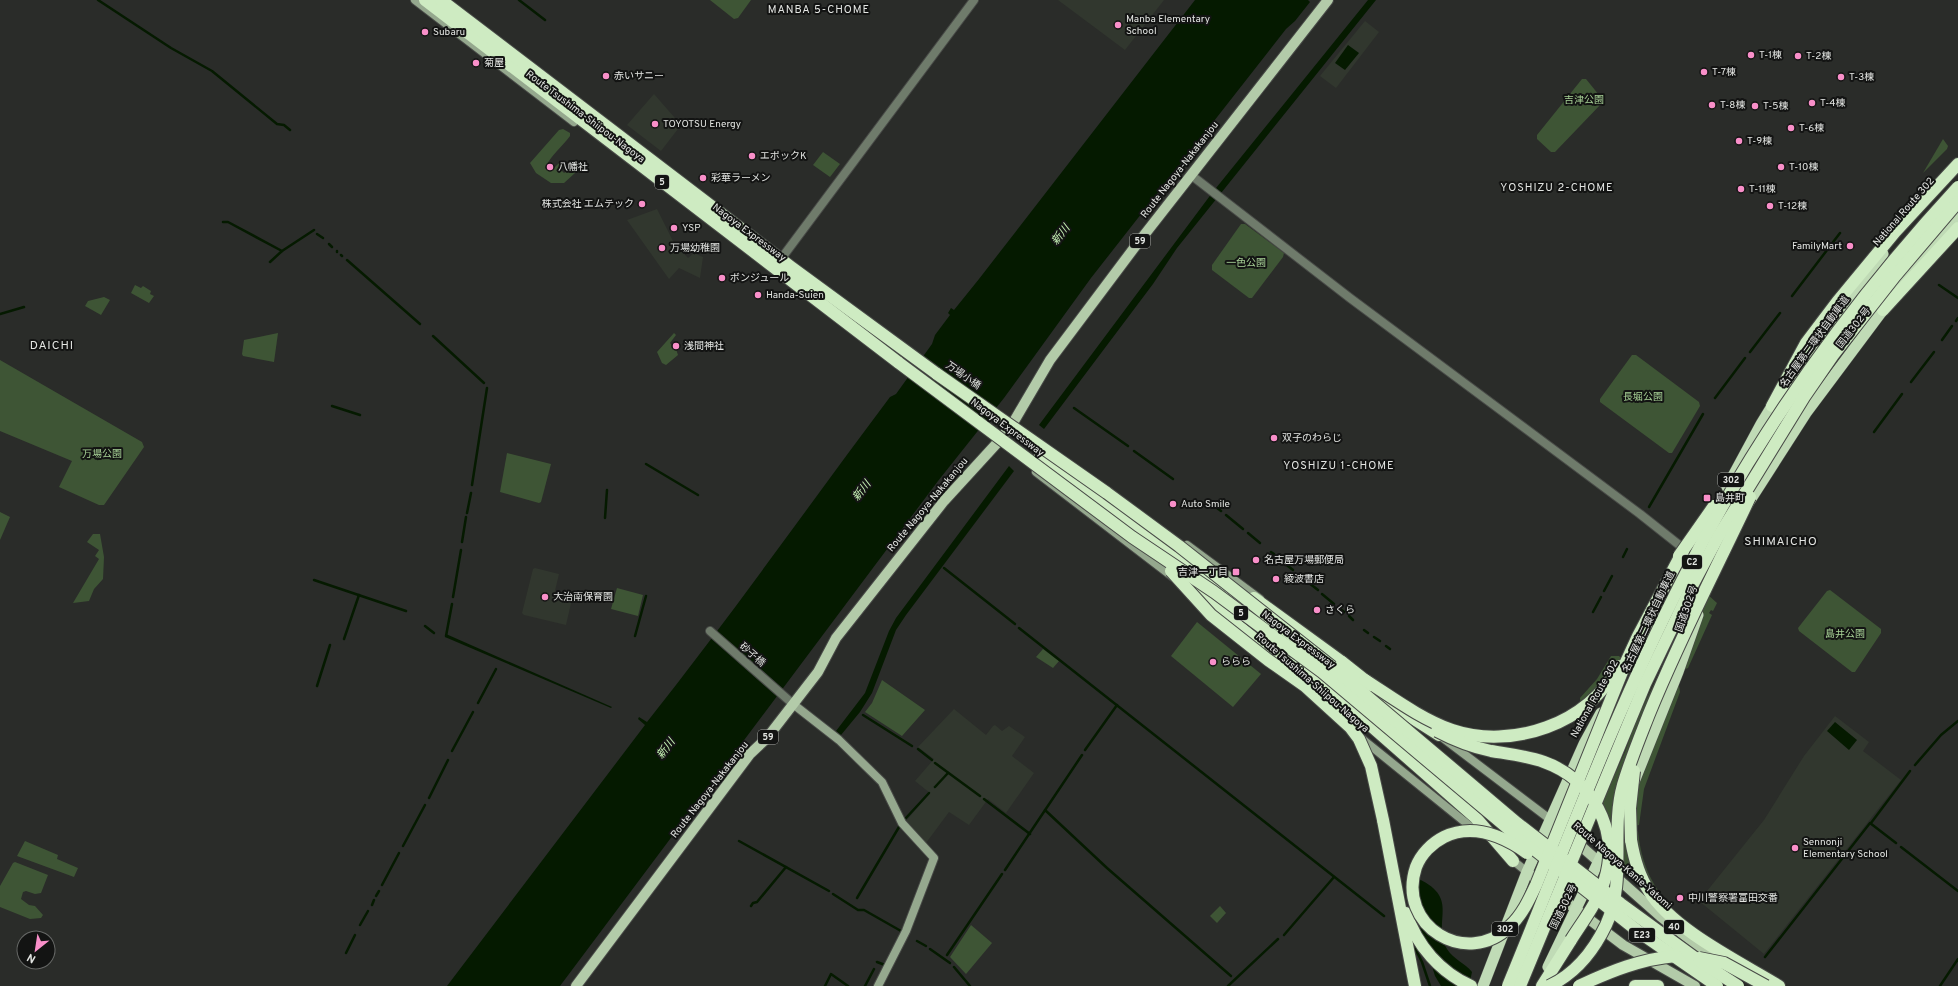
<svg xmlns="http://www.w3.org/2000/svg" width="1958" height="986" viewBox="0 0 1958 986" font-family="Overpass,'Noto Sans JP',sans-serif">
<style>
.built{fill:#31372e}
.green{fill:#3e5535}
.water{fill:#051a00}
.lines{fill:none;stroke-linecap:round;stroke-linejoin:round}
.stream{stroke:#051a00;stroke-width:2.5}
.tertiary-casing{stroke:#484a47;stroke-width:10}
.secondary-casing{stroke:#484a47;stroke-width:10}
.primary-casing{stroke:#484a47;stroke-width:12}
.trunk-casing{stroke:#484a47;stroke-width:12}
.motorway-casing{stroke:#484a47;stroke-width:14}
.tertiary{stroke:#6f7b6b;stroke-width:8}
.secondary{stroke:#95a88e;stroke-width:8}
.primary{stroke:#b3cba9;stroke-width:10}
.trunk{stroke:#c0dbb6;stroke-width:11}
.motorway{stroke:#ceebc2;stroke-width:12}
.motorway-bridge-casing{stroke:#484a47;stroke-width:14;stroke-linecap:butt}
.motorway-bridge{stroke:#ceebc2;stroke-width:12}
.poi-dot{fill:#f98fc9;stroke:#131413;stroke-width:1.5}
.labels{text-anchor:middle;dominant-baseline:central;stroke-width:4;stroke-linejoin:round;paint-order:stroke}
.shield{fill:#131413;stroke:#a5a6a4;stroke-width:1}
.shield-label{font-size:9px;font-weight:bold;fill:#e3e5e2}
.poi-label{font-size:10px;fill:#e3e5e2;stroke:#131413;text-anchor:start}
.park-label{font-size:10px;fill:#a8d297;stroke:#131413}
.street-label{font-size:10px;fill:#e3e5e2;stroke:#131413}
.neighbourhood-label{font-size:11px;letter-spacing:1px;fill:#e3e5e2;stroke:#131413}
.water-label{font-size:11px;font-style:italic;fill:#c7f3b6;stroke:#131413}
.quarter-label{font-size:12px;letter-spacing:1px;fill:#e3e5e2;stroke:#131413}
</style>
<rect width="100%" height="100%" fill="#2a2c29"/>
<!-- built -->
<g class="built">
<path d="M 1058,0 L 1164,0 L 1125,50 Z"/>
<path d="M 1365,21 L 1379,32 L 1336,88 L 1320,76 Z"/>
<path d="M 654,94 L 681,125 L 661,151 L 627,125 Z"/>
<path d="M 657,209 L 674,243 L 688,258 L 694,253 L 703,257 L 700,278 L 679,268 L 669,279 L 627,220 Z"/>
<path d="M 535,568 L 559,574 L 554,595 L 572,599 L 566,625 L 524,615 L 522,613 L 533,569 Z"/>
<path d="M 954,709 L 986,735 L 993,726 L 995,725 L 1002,731 L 1009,726 L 1025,737 L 1012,756 L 1034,773 L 1006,813 L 988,799 L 969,825 L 949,812 L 926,843 L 906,821 L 930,793 L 915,781 L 934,759 L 918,747 Z"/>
<path d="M 1835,716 L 1869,742 L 1863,751 L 1901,780 L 1764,954 L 1699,901 L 1764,820 L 1804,756 Z"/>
</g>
<!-- green -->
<g class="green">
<path d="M 710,0 L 751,0 L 738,18 L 734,19 Z"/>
<path d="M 1582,79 L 1586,79 L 1603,100 L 1602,103 L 1555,152 L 1551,152 L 1537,139 L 1537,135 Z"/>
<path d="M 563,129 L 570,133 L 570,136 C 562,147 551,155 545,168 L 551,171 L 561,161 L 564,164 L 560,169 L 564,173 L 570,169 L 575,173 L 564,183 L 551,183 L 536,173 L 530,163 L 559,130 Z"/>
<path d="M 1943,139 L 1948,146 L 1947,149 L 1923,173 Z"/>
<path d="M 823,152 L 840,164 L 830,177 L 813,165 Z"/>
<path d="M 1241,224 L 1245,224 L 1284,253 L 1283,257 L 1252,298 L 1249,298 L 1212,270 L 1212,265 Z"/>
<path d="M 135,285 L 141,288 L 143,286 L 151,291 L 150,294 L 154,296 L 149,303 L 131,293 Z"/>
<path d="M 104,297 L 110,300 L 101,315 L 85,306 L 88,301 Z"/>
<path d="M 278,333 L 274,362 L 243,356 L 242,354 L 244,340 Z"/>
<path d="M 674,333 L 676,335 L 670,343 L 676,349 L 678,355 L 666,365 L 662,363 L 657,352 Z"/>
<path d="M 1632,355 L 1636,355 L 1699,402 L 1700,406 L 1672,453 L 1669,453 L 1600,402 L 1600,399 Z"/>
<path d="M 0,360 L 142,442 L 144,447 L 104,505 L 99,505 L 59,487 L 72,461 L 0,431 Z"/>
<path d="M 507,453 L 551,464 L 541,502 L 539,503 L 500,492 Z"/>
<path d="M 0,512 L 10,517 L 0,540 Z"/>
<path d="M 93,534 L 100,534 L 104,557 L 103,579 L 94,589 L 89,601 L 73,603 L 99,559 L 95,556 L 99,550 L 87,542 Z"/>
<path d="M 617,588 L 643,595 L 638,616 L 611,609 Z"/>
<path d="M 1830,590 L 1881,629 L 1881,633 L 1855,672 L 1852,672 L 1799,631 L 1798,628 L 1827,591 Z"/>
<path d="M 1707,594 L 1717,603 L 1713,611 L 1711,610 L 1709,613 L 1712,615 L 1688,668 L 1683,670 L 1678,668 Z"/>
<path d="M 1197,622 L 1261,674 L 1233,707 L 1171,656 Z"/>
<path d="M 1043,649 L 1059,661 L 1053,668 L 1036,657 Z"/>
<path d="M 1611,656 L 1619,656 L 1622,659 L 1608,681 L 1583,725 L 1580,698 L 1597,679 Z"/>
<path d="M 1666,659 L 1679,685 L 1680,692 L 1644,789 L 1639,825 L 1604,832 L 1608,816 L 1601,804 L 1625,752 L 1635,723 Z"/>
<path d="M 882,680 L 925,710 L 902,736 L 865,712 L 872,703 Z"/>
<path d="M 1638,831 C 1641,861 1650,883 1670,906 L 1665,905 L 1605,852 L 1611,837 Z"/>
<path d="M 25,841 L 58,855 L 57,859 L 78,868 L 74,877 L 17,856 Z"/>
<path d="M 15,862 L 48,875 L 41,893 L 35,894 L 26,891 L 23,892 L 21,899 L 29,905 L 35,906 L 43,915 L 41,918 L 30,919 L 0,907 L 0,886 L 13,863 Z"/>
<path d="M 1220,906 L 1226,913 L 1217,923 L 1210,916 Z"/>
<path d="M 971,925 L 992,943 L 966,974 L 950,957 Z"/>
</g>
<!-- water -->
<g class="water">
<path d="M 1195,0 L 1308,0 L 1310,2 L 1295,21 L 1286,29 L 1091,278 L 1004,398 L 938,481 L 560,986 L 447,986 L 645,725 L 638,719 L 639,717 L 647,722 C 731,616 809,505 890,397 L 896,394 L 932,344 L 935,335 L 950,315 L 948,313 L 951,308 L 954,310 L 979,279 Z"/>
<path d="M 1368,0 L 1376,0 L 1177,248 L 1153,284 L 1044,429 L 1039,425 L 1212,193 Z"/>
<path d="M 1348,45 L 1359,53 L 1345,70 L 1335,63 Z"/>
<path d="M 1009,466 L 1014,471 L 906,615 L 896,630 L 872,693 L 860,712 L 841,735 L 836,731 L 865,693 L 889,631 L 896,618 Z"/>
<path d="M 446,634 L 612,707 L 611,708 L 445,637 Z"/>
<path d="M 1835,722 L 1857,740 L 1849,750 L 1827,731 Z"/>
<path d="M 1419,879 C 1460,899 1432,920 1447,949 C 1453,959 1465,963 1472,972 L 1469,986 L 1441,986 L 1435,976 L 1407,886 Z"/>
</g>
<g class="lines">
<!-- stream -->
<g class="stream">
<path d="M 98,0 L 171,48 L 212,71 L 277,124 L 284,125 L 290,130"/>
<path d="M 519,0 L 545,20"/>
<path d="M 223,222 L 228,222 L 282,251"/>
<path d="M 317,234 L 323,238"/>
<path d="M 329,244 L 332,247"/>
<path d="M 337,251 L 337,252"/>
<path d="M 341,255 L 342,256"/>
<path d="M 347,260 L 420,324"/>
<path d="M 270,262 L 282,251 L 314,230"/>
<path d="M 1939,285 L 1958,298"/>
<path d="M 1792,296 L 1840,233"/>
<path d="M 0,314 L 24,307"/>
<path d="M 1956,321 L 1958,318"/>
<path d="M 433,336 L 484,383"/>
<path d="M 1942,340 L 1952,326"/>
<path d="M 1750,352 L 1780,313"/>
<path d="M 1911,382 L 1934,352"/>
<path d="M 1715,398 L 1745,358"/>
<path d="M 332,406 L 360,415"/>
<path d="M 1074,408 L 1128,446"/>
<path d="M 1874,432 L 1902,394"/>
<path d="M 1134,451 L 1173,479"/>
<path d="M 646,464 L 698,495"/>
<path d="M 472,485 L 487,388"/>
<path d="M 1649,507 L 1703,414"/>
<path d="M 1217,508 L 1221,511"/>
<path d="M 467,513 L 471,493"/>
<path d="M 1226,515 L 1243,529"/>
<path d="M 605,518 L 607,490"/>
<path d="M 1248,533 L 1260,543"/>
<path d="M 462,542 L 466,517"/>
<path d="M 1271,552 L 1274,554"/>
<path d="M 1623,557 L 1627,549"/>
<path d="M 1279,559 L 1293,570"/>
<path d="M 944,568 L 1015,624"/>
<path d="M 314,580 L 406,611"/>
<path d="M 1309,583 L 1318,590"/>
<path d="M 1604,591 L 1612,576"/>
<path d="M 1322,594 L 1334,604"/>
<path d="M 453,597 L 461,550"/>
<path d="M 1339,608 L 1344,612"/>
<path d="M 1593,612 L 1601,597"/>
<path d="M 1349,616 L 1353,620"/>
<path d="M 425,626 L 434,633"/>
<path d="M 1019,628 L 1384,916"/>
<path d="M 1364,630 L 1368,633"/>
<path d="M 446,636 L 452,604"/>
<path d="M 635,636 L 646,596"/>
<path d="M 1374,637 L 1380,641"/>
<path d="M 344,639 L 359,595"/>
<path d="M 1386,646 L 1390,649"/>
<path d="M 317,686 L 330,645"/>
<path d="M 478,703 L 496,669"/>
<path d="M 863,715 L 912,746"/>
<path d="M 918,749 L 932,760"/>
<path d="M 1085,750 L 1117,705"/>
<path d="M 452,751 L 473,712"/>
<path d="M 935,763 L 980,796"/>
<path d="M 1915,765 L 1941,735 L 1958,721"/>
<path d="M 935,787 L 948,773"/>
<path d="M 429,798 L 448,760"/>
<path d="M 984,799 L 1030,834"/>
<path d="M 1045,810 L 1107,868 L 1231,976"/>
<path d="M 906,818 L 929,793"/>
<path d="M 1871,823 L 1910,771"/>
<path d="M 739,841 L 829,891"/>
<path d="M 403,846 L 425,805"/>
<path d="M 1901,847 L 1958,891"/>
<path d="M 1005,870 L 1082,755"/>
<path d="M 382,885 L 399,853"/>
<path d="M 833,894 L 858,910 L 864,910 L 901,931 L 901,934"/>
<path d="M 376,896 L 379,891"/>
<path d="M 857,898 L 899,827"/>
<path d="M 372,905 L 374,900"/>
<path d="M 751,906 L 753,903 L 757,902 L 786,867"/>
<path d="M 360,925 L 368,911"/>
<path d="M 1284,935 L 1334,877"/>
<path d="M 917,941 L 926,946"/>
<path d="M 1413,944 L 1422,962 L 1430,986"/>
<path d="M 930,949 L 950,963"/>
<path d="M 346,953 L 355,935"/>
<path d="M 947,955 L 1002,874"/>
<path d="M 1765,957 L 1870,823 L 1896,843"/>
<path d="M 877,962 L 885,965"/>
<path d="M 954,967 L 970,986"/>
<path d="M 825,986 L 831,974 L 848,986"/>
<path d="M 865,986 L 874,969"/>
<path d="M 1228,986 L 1278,939"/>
<path d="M 1940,986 L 1958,959"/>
</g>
<defs>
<g id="tertiary">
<path d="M 1191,175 L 1350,298 L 1640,514 L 1688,552"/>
<path d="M 784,255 L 974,0"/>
<path d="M 710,631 L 793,704"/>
</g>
<g id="secondary">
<path d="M 415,0 L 574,122"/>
<path d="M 1036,472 L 1173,577"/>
<path d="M 1187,545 L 1260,599"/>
<path d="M 793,704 L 839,740 L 882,782 L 902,823 L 934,858 L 906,931 L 878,986"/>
<path d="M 1361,738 L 1476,831"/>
<path d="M 1443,738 L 1551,820"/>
<path d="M 1510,858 L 1527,872"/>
</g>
<g id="primary">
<path d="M 1573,839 L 1660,916 L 1717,961"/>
<path d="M 1527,872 L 1623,945 L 1695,986"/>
<path d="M 576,986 L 750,754 L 767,738 L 818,672 L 836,638 L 944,501 L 998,442 L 1013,423 L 1050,360 L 1134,248 L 1328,0"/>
</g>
<g id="trunk">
<path d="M 1727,487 L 1761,424 L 1772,406 L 1883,254"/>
<path d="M 1747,505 L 1806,413 L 1883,310 L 1907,271 L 1958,214"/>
<path d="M 1636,649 L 1667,601"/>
<path d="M 1634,782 L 1678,672 L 1698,615"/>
<path d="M 1548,967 L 1608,842"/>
<path d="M 1483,986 L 1527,872 L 1584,744 L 1601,713"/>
</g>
<g id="motorway">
<path d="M 425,0 L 899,363"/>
<path d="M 441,0 L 791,267 L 937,374"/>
<path d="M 1883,310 L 1958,228"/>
<path d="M 1772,406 L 1806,343 L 1837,302 L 1895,232 L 1958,164"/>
<path d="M 1040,457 L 1144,534 L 1237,599"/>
<path d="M 1195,591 L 1273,654 L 1311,677 L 1361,717 L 1476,818 L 1513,861"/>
<path d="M 1254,598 L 1342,662"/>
<path d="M 1362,686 L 1439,735"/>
<path d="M 1383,820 L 1415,986"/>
<path d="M 1631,840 C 1634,858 1639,876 1649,891 C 1673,930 1740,962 1779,986"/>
<path d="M 1406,913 C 1417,946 1440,972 1471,986"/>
<path d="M 1542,986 L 1571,940"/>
<path d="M 1635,986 L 1658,986"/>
</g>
</defs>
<!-- tertiary casing -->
<use href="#tertiary" class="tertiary-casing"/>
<!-- secondary casing -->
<use href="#secondary" class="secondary-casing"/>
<!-- primary casing -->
<use href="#primary" class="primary-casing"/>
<!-- trunk casing -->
<use href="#trunk" class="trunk-casing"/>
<!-- motorway casing -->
<use href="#motorway" class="motorway-casing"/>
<!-- tertiary -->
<use href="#tertiary" class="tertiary"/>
<!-- secondary -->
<use href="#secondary" class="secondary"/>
<!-- primary -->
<use href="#primary" class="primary"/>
<!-- trunk -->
<use href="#trunk" class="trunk"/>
<!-- motorway -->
<use href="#motorway" class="motorway"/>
<defs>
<g id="motorway-bridge">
<path d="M 899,363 L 1132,537 L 1214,592 L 1322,672 L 1511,831 L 1639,932 L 1717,986"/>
<path d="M 937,374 L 1107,493 L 1179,546 L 1336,670 L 1517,823 L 1621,904 L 1698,960 L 1738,986"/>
<path d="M 1679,556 L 1714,506"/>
<path d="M 1171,571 L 1211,615 L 1268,660 L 1305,686 L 1350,727 L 1359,739 L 1371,766 L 1383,820"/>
<path d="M 1342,662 L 1371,685"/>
<path d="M 1365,680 C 1393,698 1421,719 1452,730 C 1511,750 1590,724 1618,666"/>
<path d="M 1437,731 C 1454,740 1472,747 1491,751 C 1509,754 1527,756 1544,762 C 1592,779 1620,830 1605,879 C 1598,902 1583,921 1571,940"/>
<path d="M 1631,840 L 1630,808 L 1634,771"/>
<path d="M 1527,853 C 1503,836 1473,823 1444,837 C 1432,843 1421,854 1416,867 C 1396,926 1467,969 1510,926 C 1522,915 1529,900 1536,885 L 1626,662 L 1638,636 L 1683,551"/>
<path d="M 1699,958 L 1724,963 L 1766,986"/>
<path d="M 1508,986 C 1564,850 1615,712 1682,581 C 1755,437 1848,306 1958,187"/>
<path d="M 1520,986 L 1645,684 L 1693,584 L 1718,537 L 1804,397 L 1833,355 L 1895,276 L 1958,202"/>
<path d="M 1549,986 C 1575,974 1594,950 1606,925 C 1627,880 1610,831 1623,785 C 1630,761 1640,737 1649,714 C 1679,640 1716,569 1750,497"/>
<path d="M 1579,986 C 1611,971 1641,959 1676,956"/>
</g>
</defs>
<!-- motorway-bridge casing -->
<use href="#motorway-bridge" class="motorway-bridge-casing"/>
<!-- motorway-bridge -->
<use href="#motorway-bridge" class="motorway-bridge"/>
</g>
<!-- markers -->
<g class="poi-dot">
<circle cx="1118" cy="25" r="4"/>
<circle cx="425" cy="32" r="4"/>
<circle cx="1751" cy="55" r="4"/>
<circle cx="1798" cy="56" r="4"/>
<circle cx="476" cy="63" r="4"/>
<circle cx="1704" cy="72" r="4"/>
<circle cx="606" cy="76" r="4"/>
<circle cx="1841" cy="77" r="4"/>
<circle cx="1812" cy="103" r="4"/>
<circle cx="1712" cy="105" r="4"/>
<circle cx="1755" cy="106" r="4"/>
<circle cx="655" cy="124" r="4"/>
<circle cx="1791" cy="128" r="4"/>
<circle cx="1739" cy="141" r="4"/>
<circle cx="752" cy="156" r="4"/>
<circle cx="550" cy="167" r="4"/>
<circle cx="1781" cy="167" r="4"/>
<circle cx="703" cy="178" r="4"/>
<circle cx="1741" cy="189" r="4"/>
<circle cx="642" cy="204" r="4"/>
<circle cx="1770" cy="206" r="4"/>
<circle cx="674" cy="228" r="4"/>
<circle cx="1850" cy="246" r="4"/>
<circle cx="662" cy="248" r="4"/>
<circle cx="722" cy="278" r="4"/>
<circle cx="758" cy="295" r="4"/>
<circle cx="676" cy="346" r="4"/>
<circle cx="1274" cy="438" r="4"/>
<rect x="1703" y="494" width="8" height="8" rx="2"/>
<circle cx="1173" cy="504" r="4"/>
<circle cx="1256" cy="560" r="4"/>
<rect x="1232" y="568" width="8" height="8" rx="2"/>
<circle cx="1276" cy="579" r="4"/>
<circle cx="545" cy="597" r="4"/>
<circle cx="1317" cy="610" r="4"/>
<circle cx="1213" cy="662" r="4"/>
<circle cx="1795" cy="848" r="4"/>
<circle cx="1680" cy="898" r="4"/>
</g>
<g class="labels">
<!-- shield labels -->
<g class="shield">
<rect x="655" y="175" width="14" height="14" rx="3"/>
<rect x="1130" y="234" width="20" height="14" rx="3"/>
<rect x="1718" y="473" width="26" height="14" rx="3"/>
<rect x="1682" y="555" width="20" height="14" rx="3"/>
<rect x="1234" y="606" width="14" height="14" rx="3"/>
<rect x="758" y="730" width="20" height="14" rx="3"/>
<rect x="1664" y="920" width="20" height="14" rx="3"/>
<rect x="1492" y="922" width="26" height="14" rx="3"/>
<rect x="1629" y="928" width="26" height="14" rx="3"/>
</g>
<g class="shield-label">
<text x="662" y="182">5</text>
<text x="1140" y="241">59</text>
<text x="1731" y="480">302</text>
<text x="1692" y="562">C2</text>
<text x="1241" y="613">5</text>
<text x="768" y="737">59</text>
<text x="1674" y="927">40</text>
<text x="1505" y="929">302</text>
<text x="1642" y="935">E23</text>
</g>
<!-- poi labels -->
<g class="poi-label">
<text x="1126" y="19">Manba Elementary<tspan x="1126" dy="12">School</tspan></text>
<text x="433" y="32">Subaru</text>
<text x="1759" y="55">T-1棟</text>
<text x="1806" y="56">T-2棟</text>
<text x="484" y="63">菊屋</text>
<text x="1712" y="72">T-7棟</text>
<text x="614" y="76">赤いサニー</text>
<text x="1849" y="77">T-3棟</text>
<text x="1820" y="103">T-4棟</text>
<text x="1720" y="105">T-8棟</text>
<text x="1763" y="106">T-5棟</text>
<text x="663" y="124">TOYOTSU Energy</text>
<text x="1799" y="128">T-6棟</text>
<text x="1747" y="141">T-9棟</text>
<text x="760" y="156">エポックK</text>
<text x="558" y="167">八幡社</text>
<text x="1789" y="167">T-10棟</text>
<text x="711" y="178">彩華ラーメン</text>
<text x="1749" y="189">T-11棟</text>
<text x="634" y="204" text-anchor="end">株式会社 エムテック</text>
<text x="1778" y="206">T-12棟</text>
<text x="682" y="228">YSP</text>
<text x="1842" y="246" text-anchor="end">FamilyMart</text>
<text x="670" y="248">万場幼稚園</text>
<text x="730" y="278">ボンジュール</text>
<text x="766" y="295">Handa-Suien</text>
<text x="684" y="346">浅間神社</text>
<text x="1282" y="438">双子のわらじ</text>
<text x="1715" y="498">島井町</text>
<text x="1181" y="504">Auto Smile</text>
<text x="1264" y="560">名古屋万場郵便局</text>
<text x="1228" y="572" text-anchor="end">吉津一丁目</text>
<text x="1284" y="579">綾波書店</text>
<text x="553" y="597">大治南保育園</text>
<text x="1325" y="610">さくら</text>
<text x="1221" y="662">ららら</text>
<text x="1803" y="842">Sennonji<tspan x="1803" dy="12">Elementary School</tspan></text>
<text x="1688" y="898">中川警察署富田交番</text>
</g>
<!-- park labels -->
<g class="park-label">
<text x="1584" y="100">吉津公園</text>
<text x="1246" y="263">一色公園</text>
<text x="1643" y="397">長堀公園</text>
<text x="102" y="454">万場公園</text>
<text x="1845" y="634">島井公園</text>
</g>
<!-- street labels -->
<g class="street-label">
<text transform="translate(585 117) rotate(37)">Route Tsushima-Shiipou-Nagoya</text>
<text transform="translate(1180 170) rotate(-52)">Route Nagoya-Nakakanjou</text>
<text transform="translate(1904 212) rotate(-49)">National Route 302</text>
<text transform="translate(749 233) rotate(37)">Nagoya Expressway</text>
<text transform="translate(1854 328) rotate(-52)">国道302号</text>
<text transform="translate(1815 342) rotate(-54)">名古屋第二環状自動車道</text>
<text transform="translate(963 376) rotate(35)">万場小橋</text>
<text transform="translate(1007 428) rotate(37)">Nagoya Expressway</text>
<text transform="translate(928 505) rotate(-50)">Route Nagoya-Nakakanjou</text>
<text transform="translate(1687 609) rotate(-71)">国道302号</text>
<text transform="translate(1649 622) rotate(-65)">名古屋第二環状自動車道</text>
<text transform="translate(1298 640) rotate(37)">Nagoya Expressway</text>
<text transform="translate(752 655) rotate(41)">砂子橋</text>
<text transform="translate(1312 683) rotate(41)">Route Tsushima-Shiipou-Nagoya</text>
<text transform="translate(1595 699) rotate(-61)">National Route 302</text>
<text transform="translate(710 790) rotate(-52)">Route Nagoya-Nakakanjou</text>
<text transform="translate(1622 866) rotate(41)">Route Nagoya-Kanie-Yatomi</text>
<text transform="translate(1564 907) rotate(-64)">国道302号</text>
</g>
<!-- neighbourhood labels -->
<g class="neighbourhood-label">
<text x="819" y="10">MANBA 5-CHOME</text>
<text x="1557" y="188">YOSHIZU 2-CHOME</text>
<text x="1339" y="466">YOSHIZU 1-CHOME</text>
</g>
<!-- water labels -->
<g class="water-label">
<text transform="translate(1061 235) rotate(-52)">新川</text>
<text transform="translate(862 491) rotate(-52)">新川</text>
<text transform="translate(666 749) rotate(-53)">新川</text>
</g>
<!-- quarter labels -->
<g class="quarter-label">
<text x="52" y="346">DAICHI</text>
<text x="1781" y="542">SHIMAICHO</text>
</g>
</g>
<!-- north arrow -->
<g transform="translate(36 950) rotate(210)"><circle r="19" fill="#131413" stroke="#666866"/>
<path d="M0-3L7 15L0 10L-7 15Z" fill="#f98fc9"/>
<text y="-6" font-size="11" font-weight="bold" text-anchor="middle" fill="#e3e5e2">N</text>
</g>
</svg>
